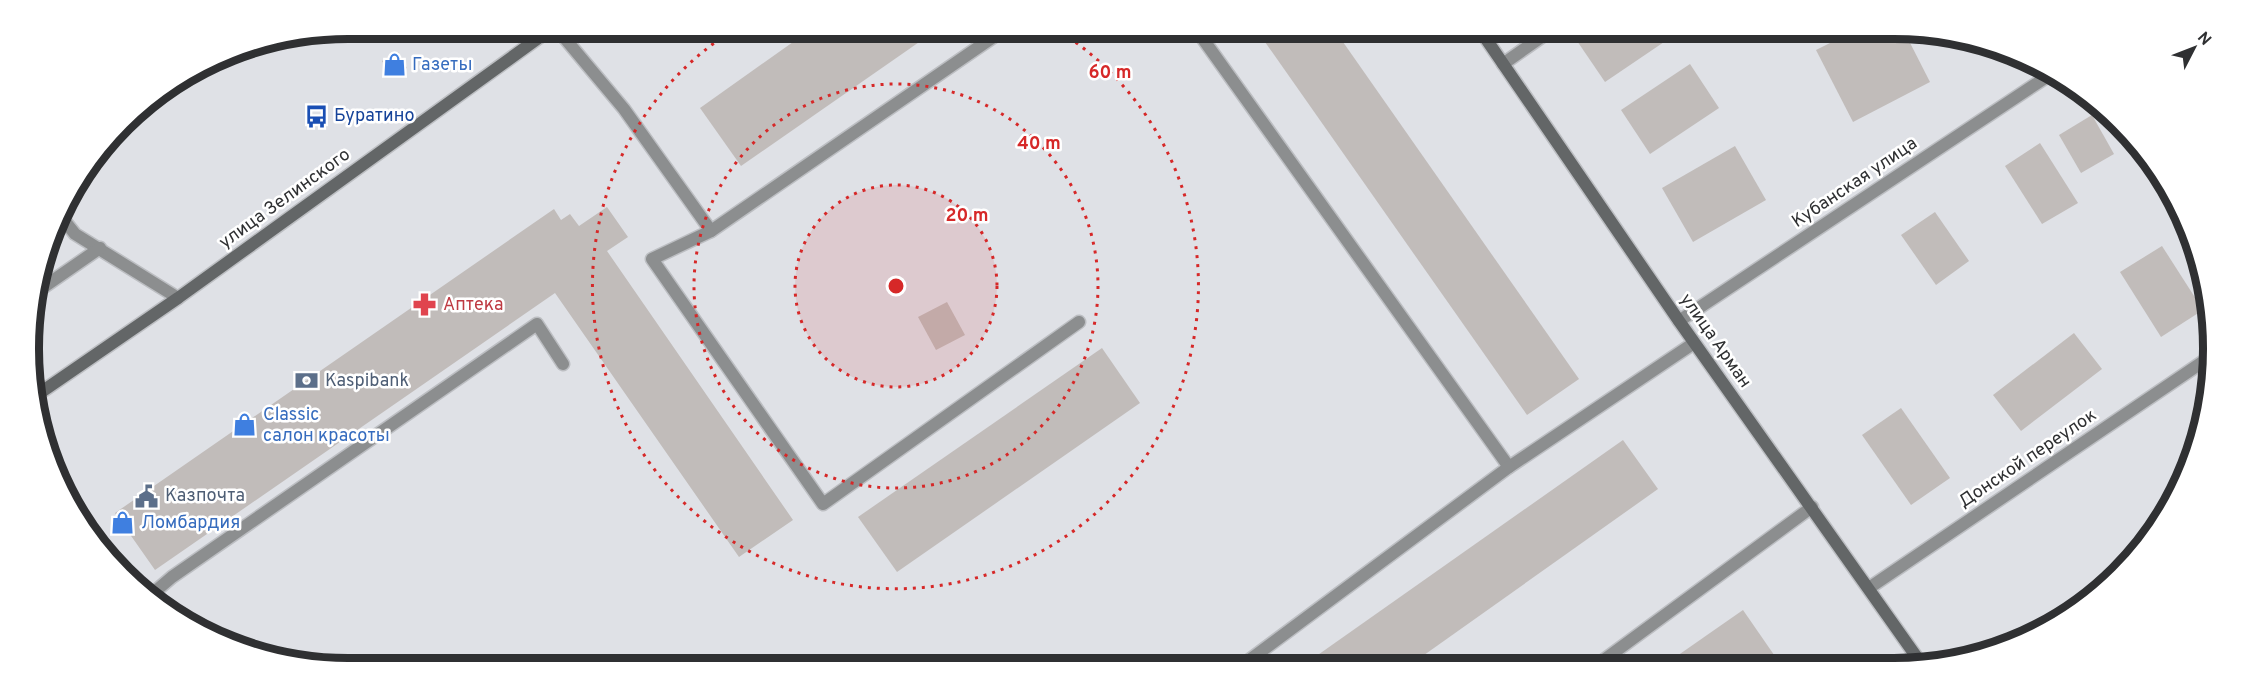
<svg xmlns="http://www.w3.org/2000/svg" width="2242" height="697" viewBox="0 0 2242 697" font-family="Overpass,sans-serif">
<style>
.building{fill:#c1bcba}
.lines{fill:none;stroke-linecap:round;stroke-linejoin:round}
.lane-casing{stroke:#bcbec2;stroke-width:15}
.street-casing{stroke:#bcbec2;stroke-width:15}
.secondary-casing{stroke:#bcbec2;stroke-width:15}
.lane{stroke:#8c8e8f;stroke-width:12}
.street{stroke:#8c8e8f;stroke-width:12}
.secondary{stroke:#636667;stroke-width:12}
.ring{fill:none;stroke:#d62828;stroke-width:3;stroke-dasharray:3 6}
.labels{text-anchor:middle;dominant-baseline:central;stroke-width:5;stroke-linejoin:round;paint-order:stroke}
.shop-label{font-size:18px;fill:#366cbe;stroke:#fff;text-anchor:start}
.transit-label{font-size:18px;fill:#164399;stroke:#fff;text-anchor:start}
.street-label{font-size:18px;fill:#2f3032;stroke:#fff}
.health-label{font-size:18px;fill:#be3a42;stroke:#fff;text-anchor:start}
.service-label{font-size:18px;fill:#4e5e75;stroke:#fff;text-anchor:start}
.rim{fill:none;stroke:#2f3032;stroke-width:8}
.centre{fill:#d62828;stroke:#fff;stroke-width:3}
.ring-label{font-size:18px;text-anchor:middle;font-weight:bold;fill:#d62828;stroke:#fff;stroke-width:5;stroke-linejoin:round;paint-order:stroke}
</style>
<rect width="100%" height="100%" fill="#dfe1e6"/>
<!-- building -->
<g class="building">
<path d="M 810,30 L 935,31 L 741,166 L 700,108 Z"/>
<path d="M 1258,32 L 1336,32 L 1579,379 L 1527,415 Z"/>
<path d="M 1576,33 L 1663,34 L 1667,40 L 1605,82 L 1573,35 Z"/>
<path d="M 1848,34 L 1906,35 L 1930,82 L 1853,122 L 1816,50 Z"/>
<path d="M 398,52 L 407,68 L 391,77 L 382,61 Z"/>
<path d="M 1690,64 L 1719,108 L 1650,154 L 1621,110 Z"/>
<path d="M 2092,115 L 2114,154 L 2081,173 L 2059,135 Z"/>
<path d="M 2040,143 L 2078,203 L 2042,224 L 2005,166 Z"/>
<path d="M 1735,146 L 1766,200 L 1693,242 L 1662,188 Z"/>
<path d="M 607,207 L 628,237 L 607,251 L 793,520 L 739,557 L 555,293 L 155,570 L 115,513 L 554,209 L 561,220 L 570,214 L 579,226 Z"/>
<path d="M 1935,212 L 1969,261 L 1936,285 L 1901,235 Z"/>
<path d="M 2162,246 L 2203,310 L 2161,337 L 2120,272 Z"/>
<path d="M 947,302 L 965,335 L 936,350 L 918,317 Z"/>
<path d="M 2074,333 L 2102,369 L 2021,431 L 1993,395 Z"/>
<path d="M 1102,348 L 1140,403 L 897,572 L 858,517 Z"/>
<path d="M 1901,408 L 1950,478 L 1911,505 L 1862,435 Z"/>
<path d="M 1623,440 L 1658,489 L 1410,665 L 1305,664 Z"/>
<path d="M 1743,610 L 1781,665 L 1664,665 Z"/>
</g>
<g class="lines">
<defs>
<g id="lane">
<path d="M 557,29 L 624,109 L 711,231 L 1002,31"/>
<path d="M 1198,32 L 1509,467 L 1694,343"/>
<path d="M 59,214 L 75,234 L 178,298"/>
<path d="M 711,231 L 652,259 L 823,504 L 1079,322"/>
<path d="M 35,293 L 100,248"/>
<path d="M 151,595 L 172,577 L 537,324 L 563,364"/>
<path d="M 1244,664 L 1509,467"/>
<path d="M 1597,665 L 1812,507"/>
</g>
<g id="street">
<path d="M 1503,64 L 1547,33"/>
<path d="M 1679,321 L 2051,74"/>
<path d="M 1869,588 L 2207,359"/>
</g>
<g id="secondary">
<path d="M 1482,33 L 1679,321 L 1923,666"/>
<path d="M 37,395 L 178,298 L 551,29"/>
</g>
</defs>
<!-- lane casing -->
<use href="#lane" class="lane-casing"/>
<!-- street casing -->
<use href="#street" class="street-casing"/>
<!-- secondary casing -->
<use href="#secondary" class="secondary-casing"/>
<!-- lane -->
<use href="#lane" class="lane"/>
<!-- street -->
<use href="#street" class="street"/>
<!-- secondary -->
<use href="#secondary" class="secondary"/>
</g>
<!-- distance rings -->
<circle cx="896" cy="286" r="101" fill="#d62828" fill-opacity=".12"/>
<g class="ring">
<circle cx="896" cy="286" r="101"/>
<circle cx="896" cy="286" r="202"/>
<path d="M1061 32A303 303 0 1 1 733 30"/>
</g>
<!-- icons -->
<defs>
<symbol id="shop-bare" viewBox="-9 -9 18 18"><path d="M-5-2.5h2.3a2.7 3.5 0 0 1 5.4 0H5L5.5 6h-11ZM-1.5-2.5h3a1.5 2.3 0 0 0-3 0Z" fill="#3f7fe0" stroke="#fff" stroke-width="2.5" paint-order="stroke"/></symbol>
<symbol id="bus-bare" viewBox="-9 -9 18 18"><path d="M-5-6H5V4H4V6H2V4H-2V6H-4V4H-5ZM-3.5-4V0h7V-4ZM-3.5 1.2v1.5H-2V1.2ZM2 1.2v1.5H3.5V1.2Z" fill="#1a4fb4" stroke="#fff" stroke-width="2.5" paint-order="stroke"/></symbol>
<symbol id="pharmacy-bare" viewBox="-9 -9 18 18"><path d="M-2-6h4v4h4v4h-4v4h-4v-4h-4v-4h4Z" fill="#e0444e" stroke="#fff" stroke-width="2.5" paint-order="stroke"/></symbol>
<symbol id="bank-bare" viewBox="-9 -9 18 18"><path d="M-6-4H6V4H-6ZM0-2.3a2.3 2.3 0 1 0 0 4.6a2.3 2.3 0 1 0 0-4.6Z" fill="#5c6f8a" stroke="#fff" stroke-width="2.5" paint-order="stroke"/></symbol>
<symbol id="civic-bare" viewBox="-9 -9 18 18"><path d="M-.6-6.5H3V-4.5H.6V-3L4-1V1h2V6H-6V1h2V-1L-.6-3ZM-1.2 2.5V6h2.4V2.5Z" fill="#5c6f8a" stroke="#fff" stroke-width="2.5" paint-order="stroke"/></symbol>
</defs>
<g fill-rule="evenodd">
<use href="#shop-bare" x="378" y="48" width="33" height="33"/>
<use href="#bus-bare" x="300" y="100" width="33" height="33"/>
<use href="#pharmacy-bare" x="408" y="288" width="33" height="33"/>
<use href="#bank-bare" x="290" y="364" width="33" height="33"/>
<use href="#shop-bare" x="228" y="408" width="33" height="33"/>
<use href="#civic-bare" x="130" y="480" width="33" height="33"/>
<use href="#shop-bare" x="106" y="506" width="33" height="33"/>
</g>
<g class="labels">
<!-- shop labels -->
<g class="shop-label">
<text x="412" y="65">Газеты</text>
<text x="263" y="415">Classic<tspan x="263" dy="21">салон красоты</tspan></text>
<text x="141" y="523">Ломбардия</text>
</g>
<!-- transit labels -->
<g class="transit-label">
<text x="334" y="116">Буратино</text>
</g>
<!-- street labels -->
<g class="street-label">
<text transform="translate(1855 183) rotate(-34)">Кубанская улица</text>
<text transform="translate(285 199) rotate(-36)">улица Зелинского</text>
<text transform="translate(1715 341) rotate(55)">улица Арман</text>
<text transform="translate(2028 459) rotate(-34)">Донской переулок</text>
</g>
<!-- health labels -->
<g class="health-label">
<text x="443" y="305">Аптека</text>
</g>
<!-- service labels -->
<g class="service-label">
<text x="325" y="381">Kaspibank</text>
<text x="165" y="496">Казпочта</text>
</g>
</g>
<!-- crop -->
<path d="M0 0H2242V697H0ZM348 39H1894A309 309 0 0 1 2203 348V349A309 309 0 0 1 1894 658H348A309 309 0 0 1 39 349V348A309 309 0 0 1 348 39Z" fill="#fff" fill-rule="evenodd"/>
<path class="rim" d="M348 39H1894A309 309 0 0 1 2203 348V349A309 309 0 0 1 1894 658H348A309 309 0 0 1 39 349V348A309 309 0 0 1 348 39Z"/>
<circle cx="896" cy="286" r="9" class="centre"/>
<g class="ring-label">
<text x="1110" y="78">60 m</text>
<text x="1039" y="149">40 m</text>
<text x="967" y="221">20 m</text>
</g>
<!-- north arrow -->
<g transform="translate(2194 48) rotate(48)" stroke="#ffffff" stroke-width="4.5" paint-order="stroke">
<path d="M0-4.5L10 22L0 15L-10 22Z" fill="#2f3032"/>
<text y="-9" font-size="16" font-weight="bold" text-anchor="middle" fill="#2f3032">N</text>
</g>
</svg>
